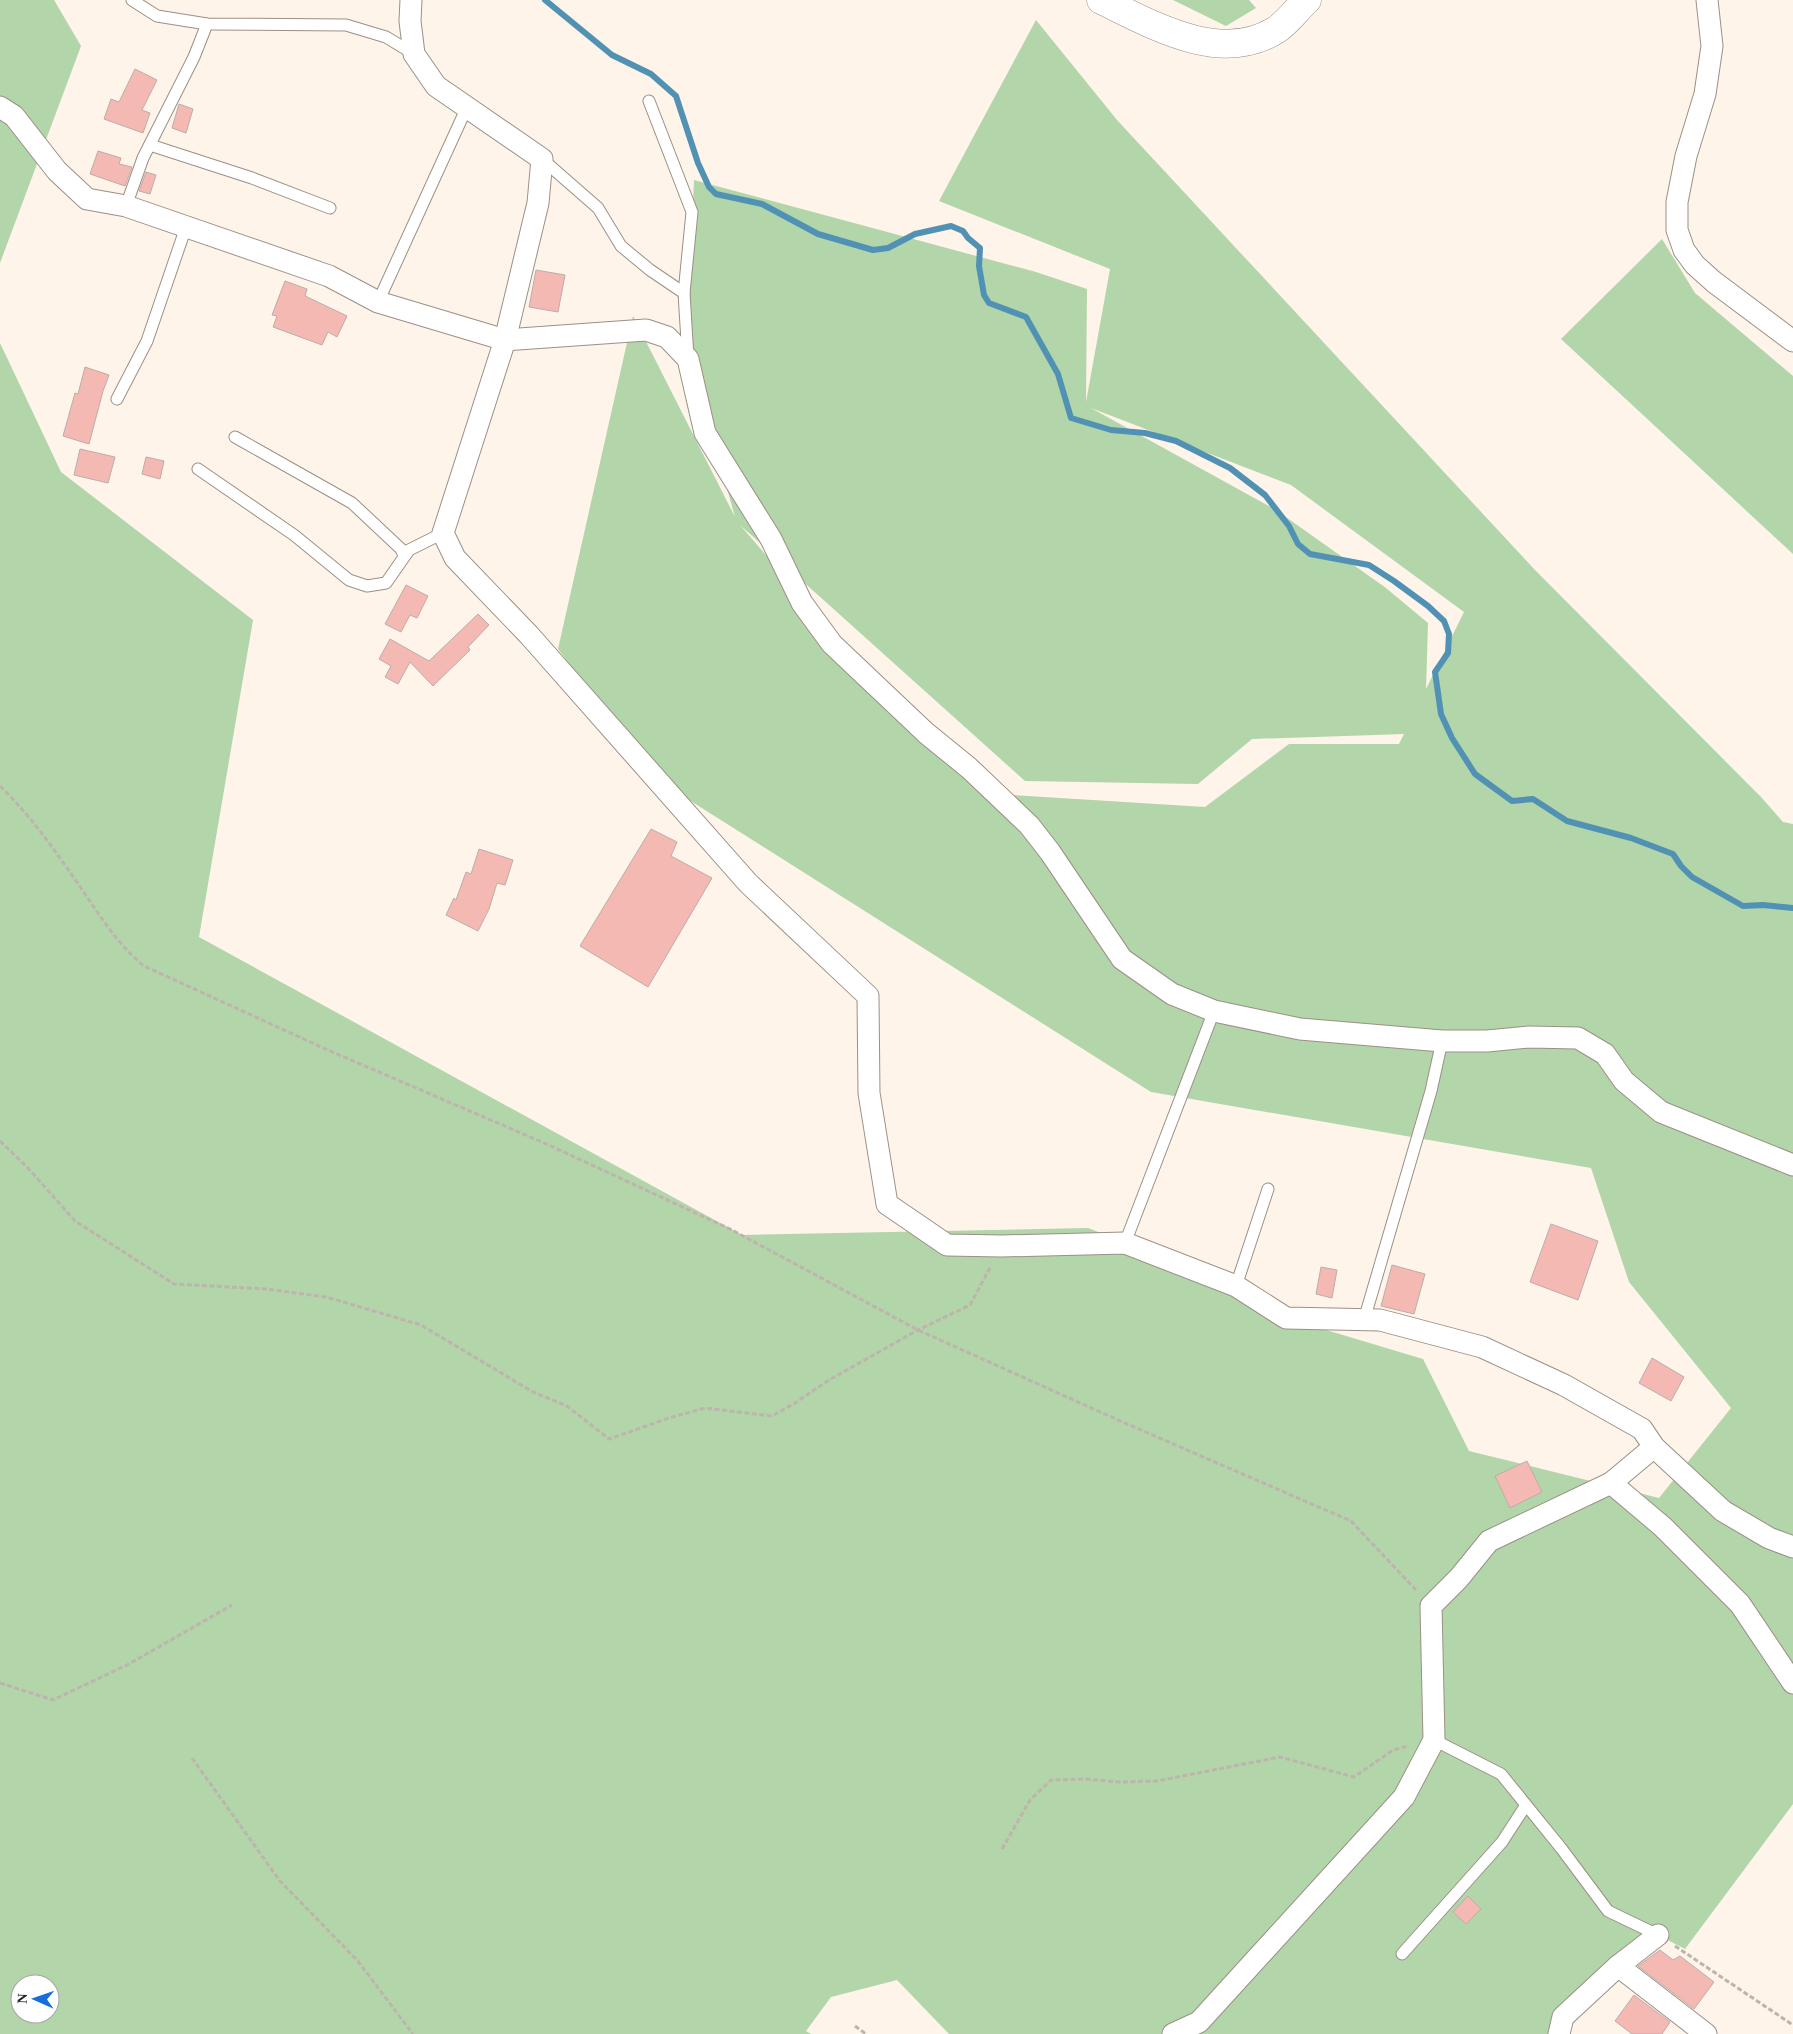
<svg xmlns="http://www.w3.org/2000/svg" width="1793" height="2034" viewBox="0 0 1793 2034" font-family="Georgia,serif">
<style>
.green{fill:#b2d5aa;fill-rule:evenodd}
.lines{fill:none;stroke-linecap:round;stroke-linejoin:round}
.stream{stroke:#5192b4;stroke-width:6}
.building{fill:#f4b9b2;stroke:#bdaca9}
.lane-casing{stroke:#9b9086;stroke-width:13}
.street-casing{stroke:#9b9086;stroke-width:23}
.secondary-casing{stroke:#9b9086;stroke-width:29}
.path{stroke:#bdb5ad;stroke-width:3;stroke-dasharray:5 2.5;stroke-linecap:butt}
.lane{stroke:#fff;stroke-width:11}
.street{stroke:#fff;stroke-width:21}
.secondary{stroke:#fff;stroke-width:28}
</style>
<rect width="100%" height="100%" fill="#fef4ea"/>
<!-- green -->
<g class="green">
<path d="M 0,0 L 54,0 L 81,46 L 0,263 Z"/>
<path d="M 1173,0 L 1249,0 L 1256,8 L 1226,26 Z"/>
<path d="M 1036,20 L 1117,120 L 1535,570 L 1761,797 L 1783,822 L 1793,824 L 1793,1804 L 1685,1949 L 1658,1935 L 1563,2034 L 949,2034 L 897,1980 L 831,1997 L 806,2031 L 811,2034 L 0,2034 L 0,343 L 61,472 L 253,620 L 199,937 L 742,1235 L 1088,1228 L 1236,1286 L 1286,1318 L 1423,1359 L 1469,1451 L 1659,1498 L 1731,1408 L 1629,1282 L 1591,1168 L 1151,1092 L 659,781 L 558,649 L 633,316 L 735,517 L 687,347 L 694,180 L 1036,272 L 1087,289 L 1086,402 L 1110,269 L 939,201 ZM 1091,408 L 1291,485 L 1464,612 L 1426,689 L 1428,623 L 1386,588 L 1276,510 ZM 740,525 L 1025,781 L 1198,784 L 1252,739 L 1404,734 L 1399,744 L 1289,744 L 1205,807 L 996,794 L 891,700 ZM 20,1984 L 50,1984 L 50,2014 L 20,2014 Z"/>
<path d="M 1662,239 L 1695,293 L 1793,376 L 1793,554 L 1561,339 Z"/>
</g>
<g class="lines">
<!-- stream -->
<path class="stream" d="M 545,0 L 612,55 L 651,74 L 676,96 L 698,163 L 709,187 L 716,194 L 762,204 L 818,234 L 873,250 L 888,248 L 915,234 L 951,226 L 963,231 L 968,238 L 980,248 L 979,266 L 984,295 L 989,303 L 1026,317 L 1058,374 L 1071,418 L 1111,430 L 1145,433 L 1176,441 L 1230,468 L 1265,495 L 1289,526 L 1298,544 L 1310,554 L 1369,565 L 1394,581 L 1428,606 L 1444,621 L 1449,634 L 1448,653 L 1435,672 L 1441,714 L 1452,738 L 1475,774 L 1512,801 L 1533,799 L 1567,821 L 1631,838 L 1673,854 L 1681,866 L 1692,877 L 1743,906 L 1763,905 L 1793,908"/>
</g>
<!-- building -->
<g class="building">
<path d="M 135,69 L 157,80 L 142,110 L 150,113 L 143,133 L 104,119 L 111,99 L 119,102 Z"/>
<path d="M 179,104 L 193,109 L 186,133 L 172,128 Z"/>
<path d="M 98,151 L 121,158 L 119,164 L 132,167 L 125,186 L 90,174 Z"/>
<path d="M 146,172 L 156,175 L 150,194 L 139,191 Z"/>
<path d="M 536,270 L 565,275 L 558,312 L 529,307 Z"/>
<path d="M 285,281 L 307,289 L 305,296 L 347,316 L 337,337 L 328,332 L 322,345 L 273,327 L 277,316 L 272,315 Z"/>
<path d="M 85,367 L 109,375 L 103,391 L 89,444 L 63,436 L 75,393 L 78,394 Z"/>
<path d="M 80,449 L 115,457 L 108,483 L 74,475 Z"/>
<path d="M 146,457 L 164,461 L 160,479 L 142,474 Z"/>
<path d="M 406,585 L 428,596 L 417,618 L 410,615 L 401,632 L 385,624 Z"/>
<path d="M 478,614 L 489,625 L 468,647 L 470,650 L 433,686 L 410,662 L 398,684 L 385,677 L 391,666 L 379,659 L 390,639 L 429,661 Z"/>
<path d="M 651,829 L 677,842 L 671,856 L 712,878 L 648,987 L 580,946 Z"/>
<path d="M 479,849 L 513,860 L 505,885 L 497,883 L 489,909 L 478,931 L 446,915 L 454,898 L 456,900 L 466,872 L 471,874 Z"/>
<path d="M 1551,1224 L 1598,1241 L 1578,1300 L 1530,1282 Z"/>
<path d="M 1392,1265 L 1425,1274 L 1414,1314 L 1381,1306 Z"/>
<path d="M 1321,1267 L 1337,1270 L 1332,1298 L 1316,1294 Z"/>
<path d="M 1652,1358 L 1684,1377 L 1671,1401 L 1639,1383 Z"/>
<path d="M 1527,1461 L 1542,1492 L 1510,1508 L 1495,1476 Z"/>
<path d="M 1468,1896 L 1481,1909 L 1466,1924 L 1453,1912 Z"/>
<path d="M 1660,1950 L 1673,1960 L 1680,1956 L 1714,1982 L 1694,2009 L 1638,1966 Z"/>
<path d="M 1634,1995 L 1670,2022 L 1662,2034 L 1632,2034 L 1615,2021 Z"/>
</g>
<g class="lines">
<defs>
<g id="lane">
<path d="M 132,0 L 157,16 L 207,24 L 346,25 L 386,37 L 414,54"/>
<path d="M 649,101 L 692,212 L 684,293"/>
<path d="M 150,145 L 252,178 L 330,208"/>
<path d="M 542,159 L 598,208 L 621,246 L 650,270 L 684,293 L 688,358"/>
<path d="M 126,206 L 143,158 L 194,57 L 207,24"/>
<path d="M 378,302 L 467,107"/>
<path d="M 117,399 L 147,341 L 186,227"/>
<path d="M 235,437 L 352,503 L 401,549 L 404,556"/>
<path d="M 198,469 L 294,535 L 349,580 L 367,586 L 386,583 L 409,550 L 443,533"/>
<path d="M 1125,1243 L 1214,1011"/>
<path d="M 1236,1286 L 1268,1189"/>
<path d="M 1364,1320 L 1431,1091 L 1442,1041"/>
<path d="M 1434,1740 L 1501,1774 L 1561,1848 L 1608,1911 L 1658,1935"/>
<path d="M 1402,1954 L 1502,1842 L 1526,1805"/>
</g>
<g id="street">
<path d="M 411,0 L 410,21 L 414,54 L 436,86 L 542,159 L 538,203 L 505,340 L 443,533 L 455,558 L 529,635 L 748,883 L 868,996 L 869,1093 L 887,1204 L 947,1245 L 1002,1246 L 1125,1243 L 1236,1286 L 1286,1318 L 1380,1320 L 1482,1347 L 1564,1385 L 1642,1429 L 1654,1447 L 1723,1511 L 1769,1538 L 1793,1547"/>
<path d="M 1707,0 L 1712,46 L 1705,94 L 1686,156 L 1677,202 L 1677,230 L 1684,250 L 1695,265 L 1714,282 L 1793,341"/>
<path d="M 0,107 L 14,116 L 57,171 L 87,199 L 126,206 L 329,276 L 378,302 L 505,340 L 646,330 L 667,337 L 688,359 L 705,433 L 771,539 L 802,603 L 832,644 L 926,733 L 969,768 L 1029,825 L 1050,852 L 1122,959 L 1172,994 L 1214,1011 L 1300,1029 L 1442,1041 L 1487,1041 L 1529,1037 L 1578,1038 L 1605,1054 L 1624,1081 L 1661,1112 L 1793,1165"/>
<path d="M 1611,1483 L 1654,1447"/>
<path d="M 1618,1966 L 1706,2034"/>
<path d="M 1173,2034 L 1199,2022 L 1404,1797 L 1434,1740 L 1431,1606 L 1459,1578 L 1489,1541 L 1611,1483 L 1663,1527 L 1740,1604 L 1793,1683"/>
<path d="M 1559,2034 L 1563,2017 L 1618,1966 L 1658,1935"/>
</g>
<path id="secondary" d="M 1101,0 C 1153,25 1220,65 1276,30 C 1287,23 1297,9 1307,0"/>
</defs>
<!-- lane casing -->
<use href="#lane" class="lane-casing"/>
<!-- street casing -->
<use href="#street" class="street-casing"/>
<!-- secondary casing -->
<use href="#secondary" class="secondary-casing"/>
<!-- path -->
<g class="path">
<path d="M 0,786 C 32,817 56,852 81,888 C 100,916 118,945 144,966 L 330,1051 L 542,1142 L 730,1229 L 918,1330 L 1118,1420 L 1351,1521 L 1417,1591"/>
<path d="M 0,1141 L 28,1168 L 75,1221 L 174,1284 L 266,1289 L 326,1297 L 421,1325 L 533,1392 L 567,1406 L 609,1439 L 669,1418 L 705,1408 L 772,1416 L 795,1403 L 829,1380 L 918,1330 L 970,1305 L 991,1266"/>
<path d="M 0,1683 L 53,1700 L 129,1664 L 232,1605"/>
<path d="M 192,1758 L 280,1881 L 357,1960 L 413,2034"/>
<path d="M 1002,1849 L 1030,1800 L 1051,1780 L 1086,1779 L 1119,1782 L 1157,1781 L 1280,1757 L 1354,1777 L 1393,1750 L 1408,1746"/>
<path d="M 1675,1946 L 1793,2025"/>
<path d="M 855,2026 L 866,2034"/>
</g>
<!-- lane -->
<use href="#lane" class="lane"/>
<!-- street -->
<use href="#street" class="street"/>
<!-- secondary -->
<use href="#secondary" class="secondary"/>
</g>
<!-- north arrow -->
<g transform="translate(35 1999) rotate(272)"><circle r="24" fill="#ffffff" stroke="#a9a7a6"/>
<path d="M0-4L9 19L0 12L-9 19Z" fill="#176ed8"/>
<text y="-8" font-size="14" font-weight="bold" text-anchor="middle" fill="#282420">N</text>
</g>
</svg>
